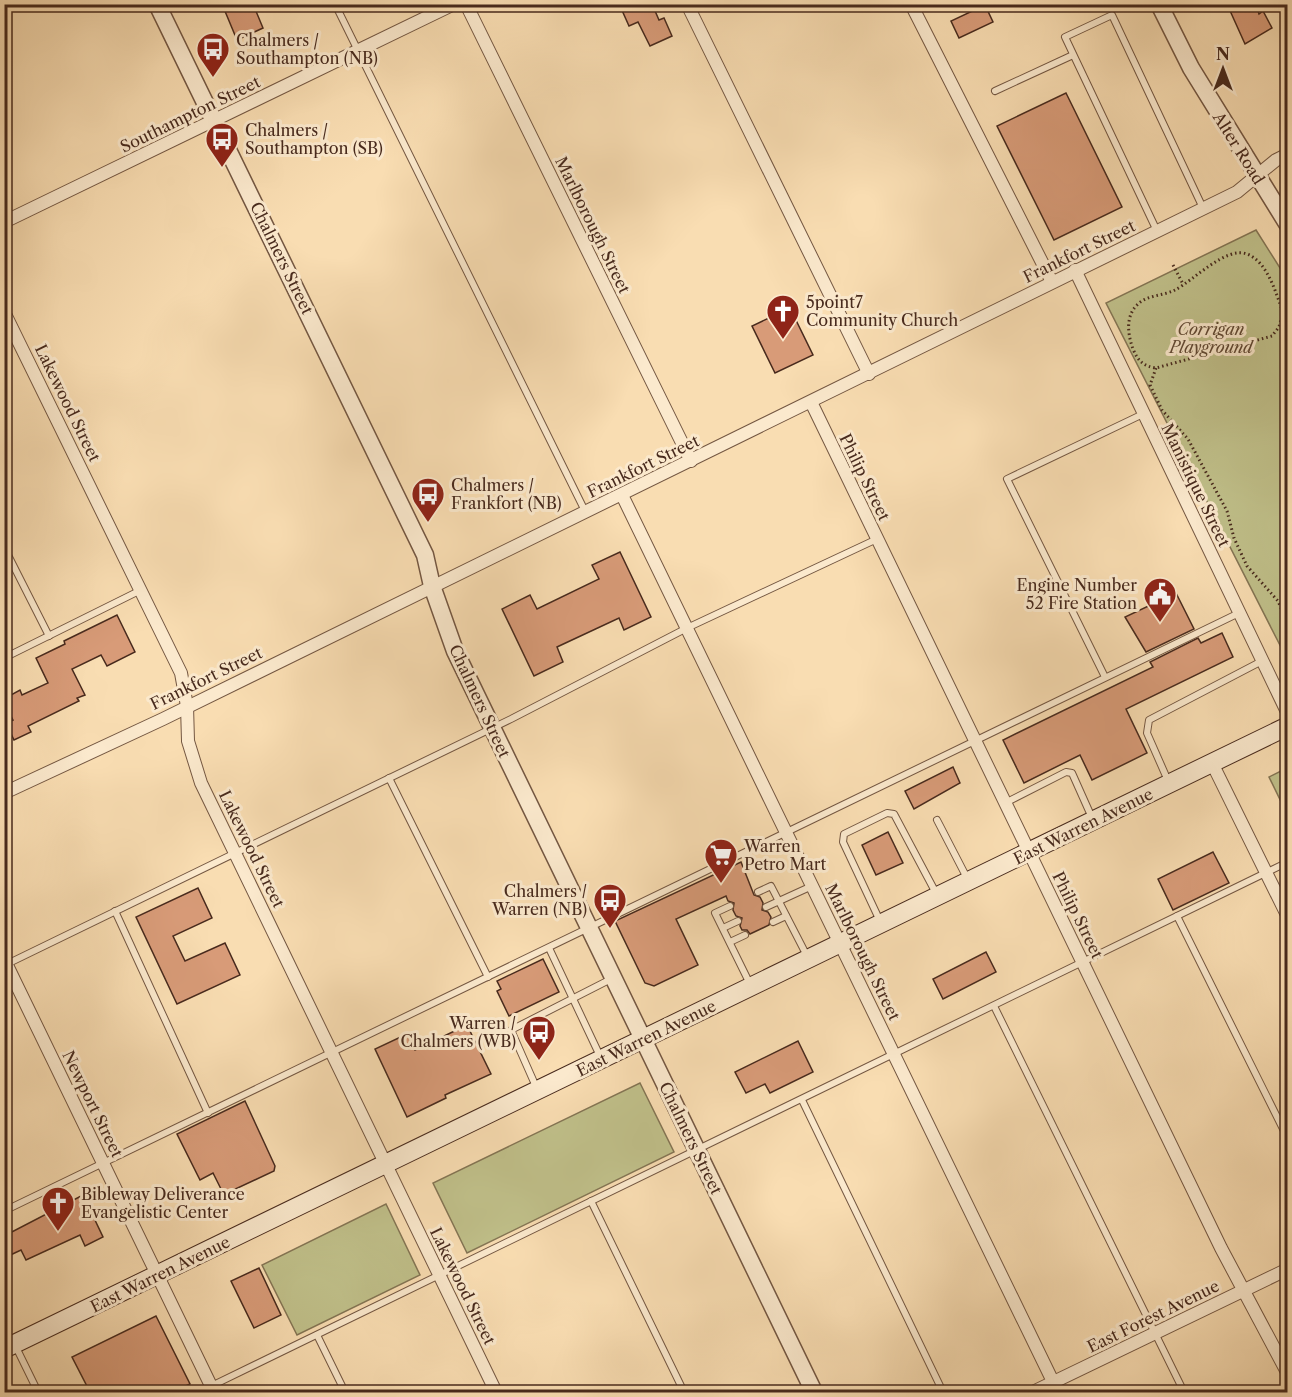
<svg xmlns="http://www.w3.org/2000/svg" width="1292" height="1397" viewBox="0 0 1292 1397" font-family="'Libre Caslon Text',serif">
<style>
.green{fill:#c0c08a;stroke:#847554;stroke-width:1.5}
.building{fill:#d89b78;stroke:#482a1d;stroke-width:1.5}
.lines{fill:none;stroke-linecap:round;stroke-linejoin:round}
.service-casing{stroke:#745742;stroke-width:8}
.minor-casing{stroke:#745742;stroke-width:14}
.tertiary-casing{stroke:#745742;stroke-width:19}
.secondary-casing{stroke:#482a1d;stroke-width:20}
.path{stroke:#482a1d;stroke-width:3;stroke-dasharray:1.5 3;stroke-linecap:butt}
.service{stroke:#fbe9cd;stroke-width:6}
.minor{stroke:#fbe9cd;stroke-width:12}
.tertiary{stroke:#fbe9cd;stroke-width:16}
.secondary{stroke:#fbe9cd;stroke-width:18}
.labels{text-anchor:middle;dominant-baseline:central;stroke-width:6;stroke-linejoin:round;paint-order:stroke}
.poi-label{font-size:16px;fill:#482a1d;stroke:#fbe9cd;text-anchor:start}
.street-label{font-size:16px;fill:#482a1d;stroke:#fbe9cd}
.park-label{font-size:16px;font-style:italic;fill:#604833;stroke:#fbe9cd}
</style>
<rect width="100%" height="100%" fill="#f9ddb2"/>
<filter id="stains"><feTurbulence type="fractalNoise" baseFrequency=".00333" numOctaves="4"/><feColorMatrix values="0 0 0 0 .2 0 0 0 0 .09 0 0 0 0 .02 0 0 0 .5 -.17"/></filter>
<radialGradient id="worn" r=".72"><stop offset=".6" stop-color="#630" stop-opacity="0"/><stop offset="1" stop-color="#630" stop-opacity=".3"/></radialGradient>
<!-- green -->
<g class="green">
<path d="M 1256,230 L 1287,279 L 1287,659 L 1106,303 Z"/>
<path d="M 1287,768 L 1287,814 L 1269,777 Z"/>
<path d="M 640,1083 L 674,1152 L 467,1253 L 433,1183 Z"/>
<path d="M 386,1204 L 420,1275 L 297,1335 L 262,1265 Z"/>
</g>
<!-- building -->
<g class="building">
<path d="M 222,4 L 253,4 L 263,28 L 237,40 Z"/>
<path d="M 629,4 L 652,4 L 659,20 L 664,18 L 672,36 L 650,46 L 638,22 L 629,26 L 621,8 Z"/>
<path d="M 1227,4 L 1256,4 L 1259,14 L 1263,11 L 1272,28 L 1245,44 Z"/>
<path d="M 985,5 L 993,22 L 959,38 L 951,21 Z"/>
<path d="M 1066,93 L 1122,207 L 1054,240 L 997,126 Z"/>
<path d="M 790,308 L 813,355 L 775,373 L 752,326 Z"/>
<path d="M 620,552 L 651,617 L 624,630 L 619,618 L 557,647 L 563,662 L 534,676 L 502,609 L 530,595 L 537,609 L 599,579 L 592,565 Z"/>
<path d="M 1176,593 L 1194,629 L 1146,652 L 1125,617 Z"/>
<path d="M 117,615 L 135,652 L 107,666 L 101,655 L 72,669 L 85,695 L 77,698 L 79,701 L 28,726 L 31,732 L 14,740 L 6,723 L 13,720 L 5,704 L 11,701 L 9,696 L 20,690 L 22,695 L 48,683 L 36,658 L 65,644 L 64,641 Z"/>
<path d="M 1222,633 L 1233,657 L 1126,709 L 1147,753 L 1092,780 L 1080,755 L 1024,783 L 1003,740 L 1153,667 L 1150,662 L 1198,638 L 1201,643 Z"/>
<path d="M 953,767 L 960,783 L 914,809 L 905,791 Z"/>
<path d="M 888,832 L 903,863 L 876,875 L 862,845 Z"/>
<path d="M 1213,852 L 1229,883 L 1173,910 L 1158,879 Z"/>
<path d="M 741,862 L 754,895 L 760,897 L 763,903 L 762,910 L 768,912 L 771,917 L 769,925 L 750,934 L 747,930 L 742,930 L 740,926 L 742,918 L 736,916 L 733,910 L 734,903 L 728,901 L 726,896 L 676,919 L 698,965 L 654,986 L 645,983 L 615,921 Z"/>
<path d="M 198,888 L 212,918 L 173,936 L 185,961 L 225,943 L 240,975 L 177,1004 L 136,917 Z"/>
<path d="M 986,952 L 996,972 L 943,999 L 933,979 Z"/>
<path d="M 543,959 L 559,992 L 509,1016 L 497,991 L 501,989 L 497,981 Z"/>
<path d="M 467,1025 L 491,1074 L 445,1095 L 446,1098 L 407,1117 L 375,1049 L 407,1034 L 415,1050 Z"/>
<path d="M 798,1041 L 813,1072 L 770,1093 L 765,1084 L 746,1093 L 735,1072 Z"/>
<path d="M 245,1101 L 275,1166 L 274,1171 L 227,1193 L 222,1191 L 213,1173 L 200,1180 L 177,1134 Z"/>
<path d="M 83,1195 L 103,1237 L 85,1246 L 80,1235 L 26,1260 L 21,1250 L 4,1258 L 4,1236 Z"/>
<path d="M 259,1268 L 281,1315 L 254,1328 L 231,1281 Z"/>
<path d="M 156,1316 L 190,1384 L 173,1392 L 90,1392 L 72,1357 Z"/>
</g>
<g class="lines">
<defs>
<g id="service">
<path d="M 335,4 L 585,511"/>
<path d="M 995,91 L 1073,55"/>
<path d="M 1157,231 L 1065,37 L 1112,15 L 1203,208"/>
<path d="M 4,547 L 49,636"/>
<path d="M 4,658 L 141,590"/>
<path d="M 1105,677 L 1007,479 L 1143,414"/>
<path d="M 389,778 L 488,977"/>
<path d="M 1169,783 L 1147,733 L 1149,720 L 1262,661"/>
<path d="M 1005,803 L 1066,772 L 1072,773 L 1093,820"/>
<path d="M 937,820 L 967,878"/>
<path d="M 758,892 L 771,886 L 807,956"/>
<path d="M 730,906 L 715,913 L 750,984"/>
<path d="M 766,907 L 812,886"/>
<path d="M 115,911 L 208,1113"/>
<path d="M 1177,916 L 1288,1139"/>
<path d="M 880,921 L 843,842 L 844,834 L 887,813 L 894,814 L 937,895"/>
<path d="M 773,922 L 786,916"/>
<path d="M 723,928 L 738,921"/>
<path d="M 730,942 L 745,935"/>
<path d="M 549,948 L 600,1056"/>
<path d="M 7,964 L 511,719 L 687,628 L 877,539"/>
<path d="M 994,1006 L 1184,1392"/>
<path d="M 537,1089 L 511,1030 L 613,978"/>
<path d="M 802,1100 L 943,1392"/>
<path d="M 591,1201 L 684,1392"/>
<path d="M 4,1211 L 1239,613"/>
<path d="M 317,1335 L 345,1392"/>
<path d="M 15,1345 L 38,1392"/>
<path d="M 199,1392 L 1288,862"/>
</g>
<g id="minor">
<path d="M 466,4 L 691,461"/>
<path d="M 687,4 L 869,374"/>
<path d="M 911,4 L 1052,282"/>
<path d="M 4,222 L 454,4"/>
<path d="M 1075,270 L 1288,714"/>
<path d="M 4,312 L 181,673 L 187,706 L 188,741 L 201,783 L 496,1392"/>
<path d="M 811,402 L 1221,1248 L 1288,1374"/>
<path d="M 622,495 L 1058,1392"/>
<path d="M 1212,763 L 1288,917"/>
<path d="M 4,793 L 163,719 L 1237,192 L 1276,160 L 1288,154"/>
<path d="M 4,959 L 214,1392"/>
<path d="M 1033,1392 L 1288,1269"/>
</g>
<g id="tertiary">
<path d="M 157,4 L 425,555 L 432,586 L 455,651 L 814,1392"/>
<path d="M 1159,4 L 1191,68 L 1288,225"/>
</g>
<path id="secondary" d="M 4,1349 L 1288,726"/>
</defs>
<!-- service casing -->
<use href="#service" class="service-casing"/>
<!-- minor casing -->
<use href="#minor" class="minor-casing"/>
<!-- tertiary casing -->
<use href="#tertiary" class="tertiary-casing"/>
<!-- secondary casing -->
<use href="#secondary" class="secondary-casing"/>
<!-- path -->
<g class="path">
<path d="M 1173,265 L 1183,284"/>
<path d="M 1283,312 C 1276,294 1268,262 1247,254 C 1226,246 1194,280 1175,290 C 1163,296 1146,295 1137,305 C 1125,317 1128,335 1133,349 C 1138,361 1143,366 1156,368 L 1272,336 L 1279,327 L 1283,312 L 1288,310"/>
<path d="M 1156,368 L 1150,385 L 1162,410 L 1188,439 L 1227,511 L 1234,538 L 1247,566 L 1278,601 L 1288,624"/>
</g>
<!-- service -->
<use href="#service" class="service"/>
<!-- minor -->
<use href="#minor" class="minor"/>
<!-- tertiary -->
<use href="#tertiary" class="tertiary"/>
<!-- secondary -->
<use href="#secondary" class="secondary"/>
</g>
<!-- icons -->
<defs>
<symbol id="bus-pin" viewBox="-11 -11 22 30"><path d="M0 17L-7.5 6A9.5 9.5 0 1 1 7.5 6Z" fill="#8f2418" stroke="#fbe9cd"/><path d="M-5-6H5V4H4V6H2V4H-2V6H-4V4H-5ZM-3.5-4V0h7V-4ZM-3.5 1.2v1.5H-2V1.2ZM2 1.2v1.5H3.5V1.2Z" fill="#fff"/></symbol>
<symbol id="church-pin" viewBox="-11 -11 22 30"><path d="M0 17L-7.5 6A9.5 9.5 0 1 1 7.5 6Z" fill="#8f2418" stroke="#fbe9cd"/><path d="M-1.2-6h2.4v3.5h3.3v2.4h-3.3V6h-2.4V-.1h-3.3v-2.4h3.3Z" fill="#fff"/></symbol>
<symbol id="civic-pin" viewBox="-11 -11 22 30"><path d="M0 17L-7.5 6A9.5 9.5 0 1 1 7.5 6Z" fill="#8f2418" stroke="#fbe9cd"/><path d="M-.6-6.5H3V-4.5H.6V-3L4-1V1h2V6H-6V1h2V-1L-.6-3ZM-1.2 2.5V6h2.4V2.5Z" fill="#fff"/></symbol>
<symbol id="supermarket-pin" viewBox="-11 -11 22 30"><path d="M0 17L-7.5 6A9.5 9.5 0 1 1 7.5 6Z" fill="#8f2418" stroke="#fbe9cd"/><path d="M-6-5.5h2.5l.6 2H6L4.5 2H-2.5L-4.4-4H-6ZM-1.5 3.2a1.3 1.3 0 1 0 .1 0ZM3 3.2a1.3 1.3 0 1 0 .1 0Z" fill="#fff"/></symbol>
</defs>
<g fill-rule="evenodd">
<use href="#bus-pin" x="194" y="30" width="38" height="52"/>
<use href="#bus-pin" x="203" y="120" width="38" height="52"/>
<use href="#church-pin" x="764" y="292" width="38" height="52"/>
<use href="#bus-pin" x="409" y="475" width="38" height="52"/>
<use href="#civic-pin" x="1141" y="575" width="38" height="52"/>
<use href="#supermarket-pin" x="702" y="836" width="38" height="52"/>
<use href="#bus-pin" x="591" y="881" width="38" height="52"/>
<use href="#bus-pin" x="520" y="1013" width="38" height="52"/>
<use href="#church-pin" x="39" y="1184" width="38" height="52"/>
</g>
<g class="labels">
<!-- poi labels -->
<g class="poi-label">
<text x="236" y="40">Chalmers /<tspan x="236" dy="18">Southampton (NB)</tspan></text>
<text x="245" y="130">Chalmers /<tspan x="245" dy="18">Southampton (SB)</tspan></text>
<text x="806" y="302">5point7<tspan x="806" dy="18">Community Church</tspan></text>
<text x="451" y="485">Chalmers /<tspan x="451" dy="18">Frankfort (NB)</tspan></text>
<text x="1137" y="585" text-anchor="end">Engine Number<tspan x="1137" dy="18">52 Fire Station</tspan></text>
<text x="744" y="846">Warren<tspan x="744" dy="18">Petro Mart</tspan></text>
<text x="587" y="891" text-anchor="end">Chalmers /<tspan x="587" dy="18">Warren (NB)</tspan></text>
<text x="516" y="1023" text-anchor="end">Warren /<tspan x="516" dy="18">Chalmers (WB)</tspan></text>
<text x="81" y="1194">Bibleway Deliverance<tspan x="81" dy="18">Evangelistic Center</tspan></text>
</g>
<!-- street labels -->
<g class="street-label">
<text transform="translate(190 114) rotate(-26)">Southampton Street</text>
<text transform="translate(1239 148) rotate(58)">Alter Road</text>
<text transform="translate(593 225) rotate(64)">Marlborough Street</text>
<text transform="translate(1079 251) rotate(-26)">Frankfort Street</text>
<text transform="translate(282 258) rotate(64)">Chalmers Street</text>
<text transform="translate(68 403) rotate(64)">Lakewood Street</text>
<text transform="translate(643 466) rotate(-26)">Frankfort Street</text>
<text transform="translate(865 477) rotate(64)">Philip Street</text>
<text transform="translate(1196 485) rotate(64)">Manistique Street</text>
<text transform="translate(206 678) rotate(-26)">Frankfort Street</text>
<text transform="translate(480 701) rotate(65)">Chalmers Street</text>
<text transform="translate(1083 826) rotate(-26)">East Warren Avenue</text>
<text transform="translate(252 849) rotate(64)">Lakewood Street</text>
<text transform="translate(1078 915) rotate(64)">Philip Street</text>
<text transform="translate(863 952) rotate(64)">Marlborough Street</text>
<text transform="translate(646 1038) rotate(-26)">East Warren Avenue</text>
<text transform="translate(93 1104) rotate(64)">Newport Street</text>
<text transform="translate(691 1138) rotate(64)">Chalmers Street</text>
<text transform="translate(160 1274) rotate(-26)">East Warren Avenue</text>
<text transform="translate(463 1286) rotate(64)">Lakewood Street</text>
<text transform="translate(1153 1316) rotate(-26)">East Forest Avenue</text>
</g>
<!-- park labels -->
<g class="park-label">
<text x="1211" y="329">Corrigan<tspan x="1211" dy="18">Playground</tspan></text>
</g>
</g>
<!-- margin -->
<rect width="1292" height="1397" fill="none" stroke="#f9ddb2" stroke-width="24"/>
<rect x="6" y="6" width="1280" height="1385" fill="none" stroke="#482a1d" stroke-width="3"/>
<rect x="12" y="12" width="1268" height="1373" fill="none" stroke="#482a1d" stroke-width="1.5"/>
<!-- north arrow -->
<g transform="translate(1223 69)" stroke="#fbe9cd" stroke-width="4.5" paint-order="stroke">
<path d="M0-4.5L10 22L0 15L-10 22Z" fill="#482a1d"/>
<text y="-9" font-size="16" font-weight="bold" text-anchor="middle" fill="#482a1d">N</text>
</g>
<rect width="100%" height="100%" filter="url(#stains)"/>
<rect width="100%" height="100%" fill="url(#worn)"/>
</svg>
